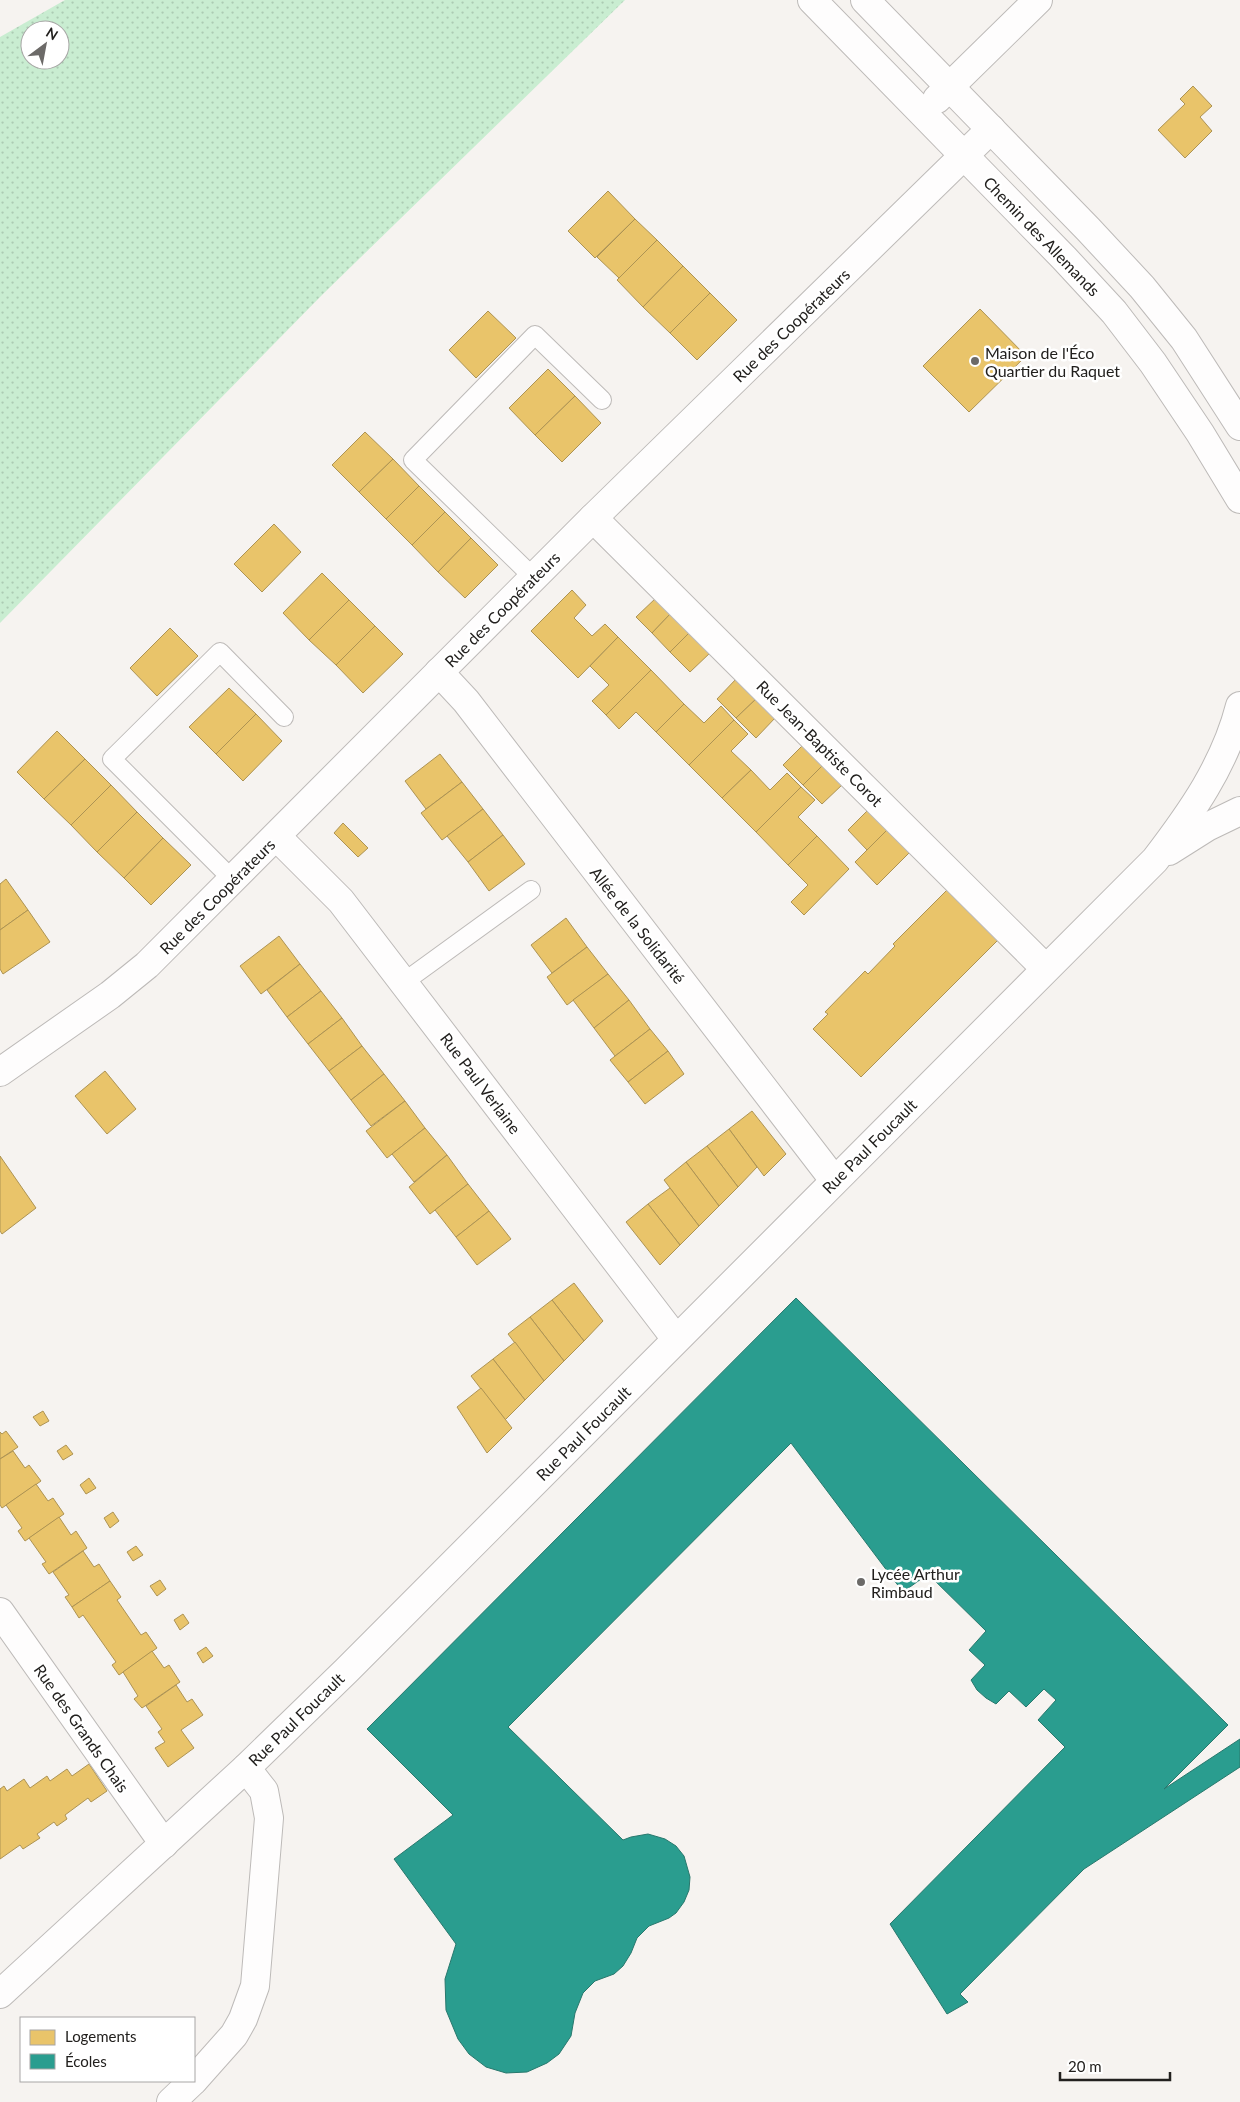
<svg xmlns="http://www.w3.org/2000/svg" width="1240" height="2102" viewBox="0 0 1240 2102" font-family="Lato,sans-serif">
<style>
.grass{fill:url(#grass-dots);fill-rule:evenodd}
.homes{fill:#e9c46a;stroke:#ad9353}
.schools{fill:#2a9d8f;stroke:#28786d}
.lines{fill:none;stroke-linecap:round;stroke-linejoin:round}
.service-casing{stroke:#bdbab8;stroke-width:20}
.minor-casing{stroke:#bdbab8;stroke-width:30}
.tertiary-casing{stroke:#bdbab8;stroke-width:30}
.service{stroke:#fefdfd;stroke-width:18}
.minor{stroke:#fefdfd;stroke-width:28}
.tertiary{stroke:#fefdfd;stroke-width:28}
.poi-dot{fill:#6c6a68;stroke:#fff;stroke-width:2}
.labels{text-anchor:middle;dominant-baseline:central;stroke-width:5;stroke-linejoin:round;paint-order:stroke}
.street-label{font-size:16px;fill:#22201e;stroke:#fff}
.poi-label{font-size:16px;fill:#22201e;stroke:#fff;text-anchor:start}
</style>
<defs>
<pattern id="grass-dots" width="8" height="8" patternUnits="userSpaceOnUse" patternTransform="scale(1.25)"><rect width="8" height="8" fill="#c9edd1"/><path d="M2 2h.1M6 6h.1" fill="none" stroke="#accbb3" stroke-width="1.8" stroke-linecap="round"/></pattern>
</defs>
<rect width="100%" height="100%" fill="#f6f3f0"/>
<!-- grass -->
<path class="grass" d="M 65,0 L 625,0 L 322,295 L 0,623 L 0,37 ZM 30,30 L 60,30 L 60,60 L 30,60 Z"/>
<!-- homes -->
<g class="homes">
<path d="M 1193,86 L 1212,106 L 1200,117 L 1212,131 L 1185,158 L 1158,130 L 1185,104 L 1180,99 Z"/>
<path d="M 608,191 L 635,219 L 595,258 L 568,231 Z"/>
<path d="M 635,219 L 657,240 L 619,278 L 597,257 Z"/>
<path d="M 657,240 L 683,266 L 643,307 L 617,280 Z"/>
<path d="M 683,266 L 710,293 L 670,333 L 643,307 Z"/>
<path d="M 710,293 L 737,320 L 697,360 L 670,333 Z"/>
<path d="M 980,309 L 1026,356 L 969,412 L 923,366 Z"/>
<path d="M 488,311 L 516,338 L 476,378 L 449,350 Z"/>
<path d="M 548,369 L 575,396 L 535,435 L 509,408 Z"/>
<path d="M 575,396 L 601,423 L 562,462 L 535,435 Z"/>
<path d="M 365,432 L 393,459 L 359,492 L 332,465 Z"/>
<path d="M 393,459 L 419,486 L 386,519 L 359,492 Z"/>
<path d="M 419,486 L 445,512 L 412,545 L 386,519 Z"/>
<path d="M 445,512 L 471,538 L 438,572 L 412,545 Z"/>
<path d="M 274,524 L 301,552 L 262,592 L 234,564 Z"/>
<path d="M 471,538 L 498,565 L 465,598 L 438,572 Z"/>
<path d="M 322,573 L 349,600 L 309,640 L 283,613 Z"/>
<path d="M 572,590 L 586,605 L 574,618 L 592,636 L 605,624 L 618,637 L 578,678 L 531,631 Z"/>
<path d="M 657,597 L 672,612 L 652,633 L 636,617 Z"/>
<path d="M 349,600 L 375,626 L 336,665 L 309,640 Z"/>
<path d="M 672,612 L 691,631 L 670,652 L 652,633 Z"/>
<path d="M 375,626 L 403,654 L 363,693 L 336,665 Z"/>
<path d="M 170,628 L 198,656 L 157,696 L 130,668 Z"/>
<path d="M 691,631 L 711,652 L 690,672 L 670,652 Z"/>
<path d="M 618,637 L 651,670 L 606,715 L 592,701 L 609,685 L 590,666 Z"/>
<path d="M 651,670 L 684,704 L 656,732 L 636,712 L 619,729 L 606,715 Z"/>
<path d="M 737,678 L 757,698 L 736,718 L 717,699 Z"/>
<path d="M 229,688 L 256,714 L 216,754 L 189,727 Z"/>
<path d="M 757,698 L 776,717 L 756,738 L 736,718 Z"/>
<path d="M 684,704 L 704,723 L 721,706 L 734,720 L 689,765 L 656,732 Z"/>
<path d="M 256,714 L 282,741 L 243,781 L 216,754 Z"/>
<path d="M 734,720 L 748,734 L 731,751 L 751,770 L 722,798 L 689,765 Z"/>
<path d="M 57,731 L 85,759 L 44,799 L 17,772 Z"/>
<path d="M 803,745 L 823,765 L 803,785 L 783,765 Z"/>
<path d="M 440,754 L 462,782 L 426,809 L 405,781 Z"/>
<path d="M 85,759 L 111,785 L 71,825 L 44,799 Z"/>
<path d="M 823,765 L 843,784 L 822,804 L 803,785 Z"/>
<path d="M 751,770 L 770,790 L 787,773 L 801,787 L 756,832 L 722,798 Z"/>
<path d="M 462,782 L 483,809 L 442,840 L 421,813 Z"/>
<path d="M 111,785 L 137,812 L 97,852 L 71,825 Z"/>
<path d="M 801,787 L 815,800 L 798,817 L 817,836 L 788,865 L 756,832 Z"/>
<path d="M 483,809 L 503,835 L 468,862 L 447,836 Z"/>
<path d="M 868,810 L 888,829 L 867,850 L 848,830 Z"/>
<path d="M 137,812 L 163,838 L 124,878 L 97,852 Z"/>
<path d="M 343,823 L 368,848 L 358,857 L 334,833 Z"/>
<path d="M 887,830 L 909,853 L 877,885 L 855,862 Z"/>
<path d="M 503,835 L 525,864 L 489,891 L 468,862 Z"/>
<path d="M 817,836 L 849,869 L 804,915 L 791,902 L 808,885 L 788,865 Z"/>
<path d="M 163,838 L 191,865 L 151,905 L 124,878 Z"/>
<path d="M 6,879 L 28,910 L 0,930 L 0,884 Z"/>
<path d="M 947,890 L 998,940 L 861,1077 L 813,1029 L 828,1014 L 825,1012 L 865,971 L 868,974 L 895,946 L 893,944 Z"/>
<path d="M 28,910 L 50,942 L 3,974 L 0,969 L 0,930 Z"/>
<path d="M 566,918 L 587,947 L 552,973 L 531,945 Z"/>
<path d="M 279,936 L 300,964 L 261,994 L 240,966 Z"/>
<path d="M 587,947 L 608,974 L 567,1005 L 547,977 Z"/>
<path d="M 300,964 L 321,991 L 287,1017 L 267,990 Z"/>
<path d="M 608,974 L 629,1000 L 594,1028 L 573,1000 Z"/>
<path d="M 321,991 L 342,1018 L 308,1044 L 287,1017 Z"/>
<path d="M 629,1000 L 650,1029 L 615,1056 L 594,1028 Z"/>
<path d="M 342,1018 L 362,1046 L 329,1071 L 308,1044 Z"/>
<path d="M 650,1029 L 668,1051 L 628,1082 L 610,1060 Z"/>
<path d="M 362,1046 L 384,1074 L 351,1100 L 329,1071 Z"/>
<path d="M 668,1051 L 684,1074 L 645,1104 L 628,1082 Z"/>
<path d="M 105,1071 L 136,1109 L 107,1134 L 75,1096 Z"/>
<path d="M 384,1074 L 405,1101 L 371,1126 L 351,1100 Z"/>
<path d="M 405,1101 L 425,1128 L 387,1158 L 366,1131 Z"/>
<path d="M 752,1111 L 786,1154 L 764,1176 L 729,1129 Z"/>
<path d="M 425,1128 L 447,1155 L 414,1182 L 392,1154 Z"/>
<path d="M 729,1129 L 757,1167 L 738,1187 L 707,1146 Z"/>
<path d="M 707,1146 L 738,1187 L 719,1206 L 686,1162 Z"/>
<path d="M 447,1155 L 468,1184 L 430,1214 L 409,1187 Z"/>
<path d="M 0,1156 L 36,1208 L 2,1234 L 0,1231 Z"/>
<path d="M 686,1162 L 719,1206 L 699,1226 L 664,1180 Z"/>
<path d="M 468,1184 L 489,1211 L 456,1237 L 435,1210 Z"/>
<path d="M 670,1188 L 699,1226 L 680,1245 L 648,1204 Z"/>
<path d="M 648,1204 L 680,1245 L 660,1265 L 626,1222 Z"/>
<path d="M 489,1211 L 511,1239 L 477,1265 L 456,1237 Z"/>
<path d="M 574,1283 L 603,1321 L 584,1341 L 552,1300 Z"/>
<path d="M 552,1300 L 584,1341 L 564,1361 L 530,1317 Z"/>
<path d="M 530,1317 L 564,1361 L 544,1381 L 508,1334 Z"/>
<path d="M 515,1342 L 544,1381 L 525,1400 L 493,1359 Z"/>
<path d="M 493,1359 L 525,1400 L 505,1420 L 471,1376 Z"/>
<path d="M 481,1388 L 512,1428 L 487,1453 L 457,1407 Z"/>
<path d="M 43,1411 L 49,1421 L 40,1426 L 33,1417 Z"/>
<path d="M 6,1431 L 18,1447 L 0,1459 L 0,1432 L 2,1434 Z"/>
<path d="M 66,1445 L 73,1454 L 63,1460 L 57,1451 Z"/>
<path d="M 13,1451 L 25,1468 L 29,1465 L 41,1481 L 2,1508 L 0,1505 L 0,1459 Z"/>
<path d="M 89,1478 L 96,1488 L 86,1494 L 80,1485 Z"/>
<path d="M 36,1484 L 48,1501 L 53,1498 L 64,1514 L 25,1541 L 18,1531 L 22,1528 L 6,1505 Z"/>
<path d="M 113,1512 L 119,1521 L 110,1528 L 104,1518 Z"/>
<path d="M 59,1517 L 71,1535 L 76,1531 L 87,1548 L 49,1574 L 42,1564 L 46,1562 L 29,1538 Z"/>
<path d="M 136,1546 L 143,1555 L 133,1561 L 127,1552 Z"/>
<path d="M 83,1551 L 94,1567 L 99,1564 L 110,1581 L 72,1607 L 65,1597 L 69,1595 L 53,1572 Z"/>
<path d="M 160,1580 L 166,1589 L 157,1596 L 150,1586 Z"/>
<path d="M 110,1581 L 121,1597 L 117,1600 L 141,1635 L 146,1632 L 157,1648 L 119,1675 L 112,1665 L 116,1662 L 83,1615 L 79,1618 L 72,1607 Z"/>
<path d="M 183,1614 L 189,1623 L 180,1630 L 174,1620 Z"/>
<path d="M 206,1647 L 213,1656 L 203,1663 L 197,1653 Z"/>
<path d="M 152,1651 L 164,1668 L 169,1665 L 180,1682 L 142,1708 L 134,1699 L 138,1696 L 123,1672 Z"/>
<path d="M 176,1685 L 187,1702 L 192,1699 L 203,1715 L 181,1730 L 194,1748 L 168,1767 L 155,1748 L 165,1742 L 158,1732 L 162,1729 L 146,1706 Z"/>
<path d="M 89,1764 L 107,1791 L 91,1802 L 88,1798 L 65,1815 L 67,1819 L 57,1826 L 54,1822 L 37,1834 L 40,1838 L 23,1849 L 20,1845 L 0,1859 L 0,1789 L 4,1786 L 7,1791 L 24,1779 L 30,1788 L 47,1776 L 50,1781 L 67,1769 L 72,1776 Z"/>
</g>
<!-- schools -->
<path class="schools" d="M 796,1298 L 1228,1725 L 1164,1789 L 1240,1739 L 1240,1767 L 1084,1869 L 960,1994 L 968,2002 L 947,2014 L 890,1924 L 1065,1747 L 1038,1720 L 1056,1700 L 1044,1689 L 1026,1707 L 1009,1691 L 996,1704 L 986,1698 L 977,1690 L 971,1680 L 985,1665 L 969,1650 L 986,1631 L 928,1574 L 903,1592 L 791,1443 L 508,1727 L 623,1840 L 631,1837 L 648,1834 L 665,1839 L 676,1846 L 684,1856 L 690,1877 L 689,1890 L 684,1902 L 676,1913 L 669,1918 L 649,1926 L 637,1938 L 631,1953 L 623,1966 L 614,1974 L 595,1981 L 583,1993 L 575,2013 L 571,2036 L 559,2054 L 547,2063 L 527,2072 L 506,2073 L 486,2067 L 469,2054 L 458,2039 L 446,2010 L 445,1979 L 456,1944 L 394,1859 L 453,1815 L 367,1729 Z"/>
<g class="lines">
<defs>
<g id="service">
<path d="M 534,578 L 413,460 L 535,335 L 602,400"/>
<path d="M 233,880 L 112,759 L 220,652 L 284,717"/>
<path d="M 404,982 L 531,890"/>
</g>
<g id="minor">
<path d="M 812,0 L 1064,258 L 1114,312 L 1153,363 L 1200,433 L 1240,499"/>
<path d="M 865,0 L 1088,229 L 1142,287 L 1184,339 L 1240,426"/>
<path d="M 937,99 L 1038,0"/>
<path d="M 593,518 L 1045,968"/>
<path d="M 439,672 L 466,701 L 834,1180"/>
<path d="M 277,837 L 341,901 L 676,1339"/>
<path d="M 0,1072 L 110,995 L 147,965 L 593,518 L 991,129"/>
<path d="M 0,1612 L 164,1844"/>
<path d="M 194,2080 L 234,2035 L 243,2019 L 255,1986 L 269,1818 L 264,1791 L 246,1768"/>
<path d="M 171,2102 L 193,2081"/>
</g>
<g id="tertiary">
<path d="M 1169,851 L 1207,827 L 1240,811"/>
<path d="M 0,1994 L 246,1768 L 346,1671 L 1155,860 C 1191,813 1225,765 1240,706"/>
</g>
</defs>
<!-- service casing -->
<use href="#service" class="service-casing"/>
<!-- minor casing -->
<use href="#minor" class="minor-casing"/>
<!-- tertiary casing -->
<use href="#tertiary" class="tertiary-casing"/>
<!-- service -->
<use href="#service" class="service"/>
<!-- minor -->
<use href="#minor" class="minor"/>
<!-- tertiary -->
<use href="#tertiary" class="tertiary"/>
</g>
<!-- markers -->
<g class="poi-dot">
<circle cx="975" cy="361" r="5"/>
<circle cx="861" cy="1582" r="5"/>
</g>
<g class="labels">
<!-- street labels -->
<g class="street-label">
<text transform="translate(1042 236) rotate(46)">Chemin des Allemands</text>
<text transform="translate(791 325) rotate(-44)">Rue des Coopérateurs</text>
<text transform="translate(502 609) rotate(-45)">Rue des Coopérateurs</text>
<text transform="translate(820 743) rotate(45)">Rue Jean-Baptiste Corot</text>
<text transform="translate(217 896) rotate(-45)">Rue des Coopérateurs</text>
<text transform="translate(638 925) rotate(52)">Allée de la Solidarité</text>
<text transform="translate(481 1083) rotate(53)">Rue Paul Verlaine</text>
<text transform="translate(869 1146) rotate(-45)">Rue Paul Foucault</text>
<text transform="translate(583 1433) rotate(-45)">Rue Paul Foucault</text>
<text transform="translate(296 1719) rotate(-44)">Rue Paul Foucault</text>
<text transform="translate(82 1728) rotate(55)">Rue des Grands Chais</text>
</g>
<!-- poi labels -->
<g class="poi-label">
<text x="985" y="352">Maison de l'Éco<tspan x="985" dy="18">Quartier du Raquet</tspan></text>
<text x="871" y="1573">Lycée Arthur<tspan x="871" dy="18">Rimbaud</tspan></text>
</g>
</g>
<!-- legend -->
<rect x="20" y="2017" width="175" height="65" fill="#ffffff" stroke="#a7a6a5"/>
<rect x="30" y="2030" width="25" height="15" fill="#e9c46a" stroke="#a7a6a5"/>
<text x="65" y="2042" font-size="15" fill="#22201e">Logements</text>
<rect x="30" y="2054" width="25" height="15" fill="#2a9d8f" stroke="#a7a6a5"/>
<text x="65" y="2067" font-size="15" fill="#22201e">Écoles</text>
<!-- north arrow -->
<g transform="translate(45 45) rotate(32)"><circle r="24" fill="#ffffff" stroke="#a7a6a5"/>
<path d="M0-4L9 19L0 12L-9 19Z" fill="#6c6a68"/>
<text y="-8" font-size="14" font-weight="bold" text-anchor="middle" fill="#22201e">N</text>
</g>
<!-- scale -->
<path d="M1060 2072v8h110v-8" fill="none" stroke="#22201e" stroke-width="2.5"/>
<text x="1068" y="2072" font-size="15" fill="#22201e" stroke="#ffffff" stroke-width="4" paint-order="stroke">20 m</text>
</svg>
